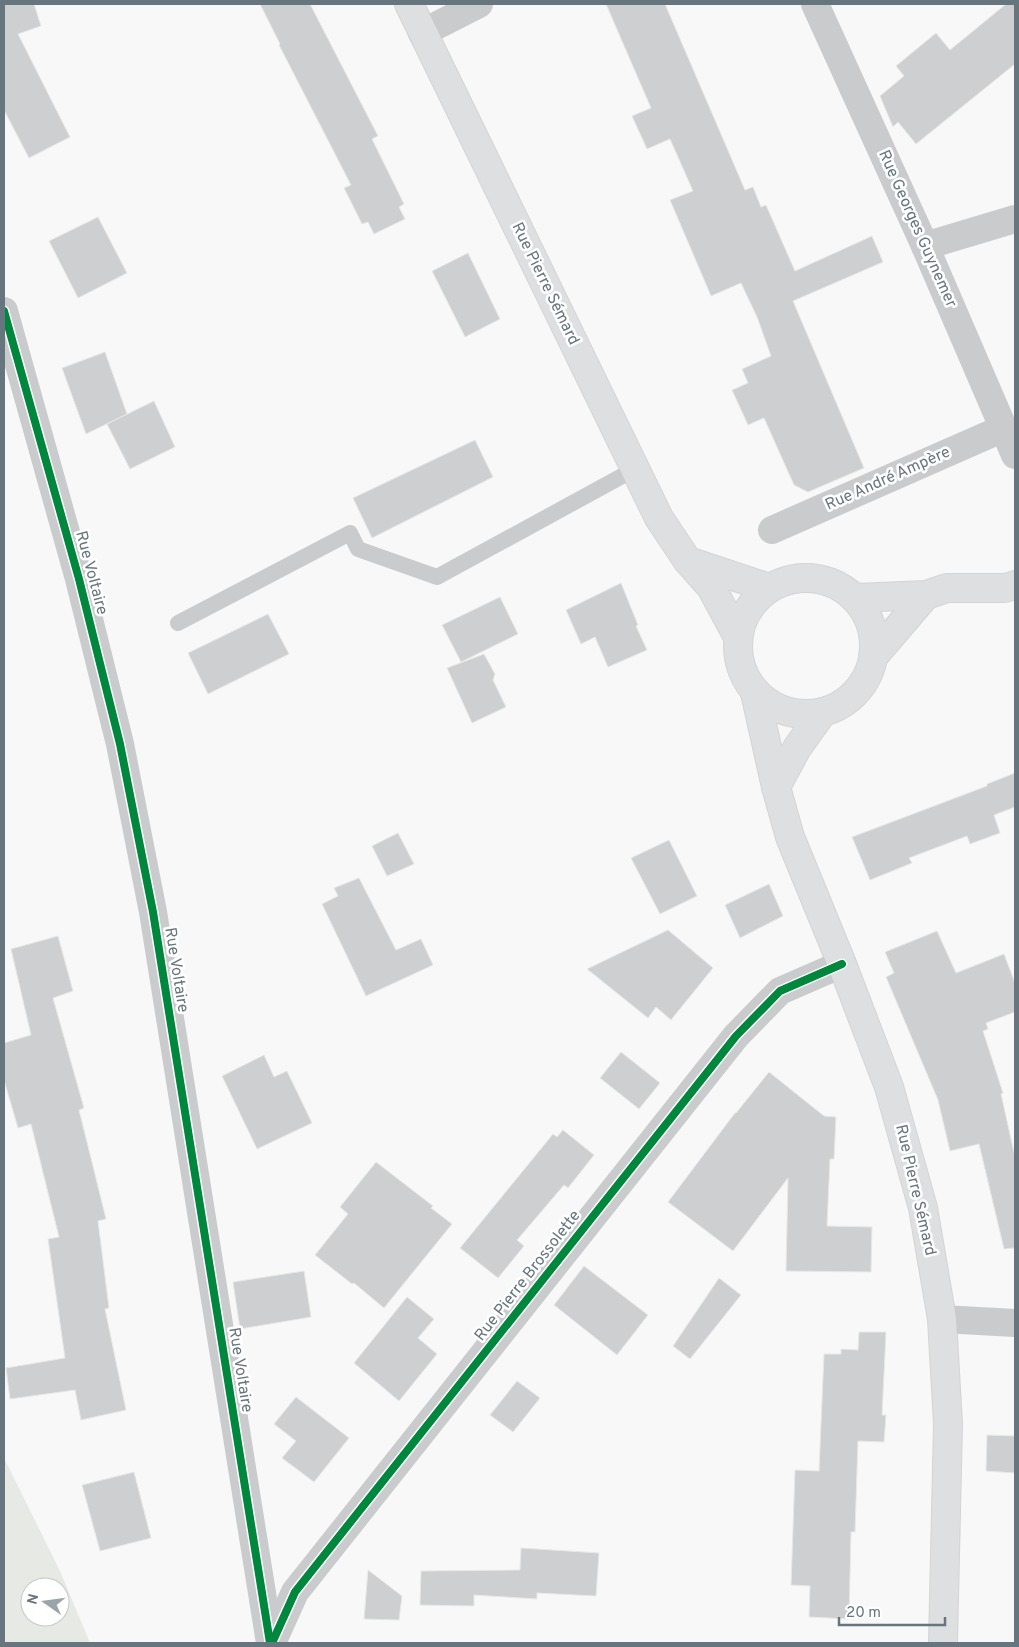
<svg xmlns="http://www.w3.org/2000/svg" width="1019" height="1647" viewBox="0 0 1019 1647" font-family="Overpass,sans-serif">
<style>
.green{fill:#e7e9e5;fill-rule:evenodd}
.building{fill:#cdcfd0;stroke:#e8e8e7}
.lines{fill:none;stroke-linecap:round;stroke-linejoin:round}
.secondary-casing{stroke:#d3d4d5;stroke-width:30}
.lane{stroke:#c9cbcc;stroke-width:16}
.street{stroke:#c9cbcc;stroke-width:28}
.secondary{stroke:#dedfe0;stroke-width:28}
.cycleway-casing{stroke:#fff;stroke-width:11}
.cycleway{stroke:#00873e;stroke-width:8}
.labels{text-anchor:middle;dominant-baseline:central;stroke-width:5;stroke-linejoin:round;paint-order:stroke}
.street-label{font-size:16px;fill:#67767e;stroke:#fff}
</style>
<rect width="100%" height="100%" fill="#f8f8f8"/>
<!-- green -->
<path class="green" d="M 4,1458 L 60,1571 L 90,1643 L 4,1643 ZM 30,1587 L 60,1587 L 60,1617 L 30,1617 Z"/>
<!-- building -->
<g class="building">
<path d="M 4,4 L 34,4 L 41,26 L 18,34 L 70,137 L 29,158 L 4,110 Z"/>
<path d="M 260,4 L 310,4 L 378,136 L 372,139 L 404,204 L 399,207 L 405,219 L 374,234 L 368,222 L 362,224 L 344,188 L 351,185 L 279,45 L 280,44 Z"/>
<path d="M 606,4 L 665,4 L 745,190 L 753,187 L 761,207 L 766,205 L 795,271 L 872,236 L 883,262 L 793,301 L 864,468 L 808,492 L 794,485 L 764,418 L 748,425 L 732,390 L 748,383 L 742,369 L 771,356 L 757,317 L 741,283 L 711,296 L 670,200 L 693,191 L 670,139 L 647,149 L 632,116 L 651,108 Z"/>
<path d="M 1006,4 L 1015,4 L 1015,64 L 916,144 L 898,122 L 893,127 L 880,96 L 904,76 L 896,66 L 936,33 L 950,50 Z"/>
<path d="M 98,217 L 127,273 L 78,298 L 49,241 Z"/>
<path d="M 468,253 L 500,319 L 465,337 L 432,271 Z"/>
<path d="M 105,352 L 127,414 L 86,434 L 62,368 Z"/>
<path d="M 154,401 L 175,447 L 130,469 L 107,424 Z"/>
<path d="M 475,440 L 493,477 L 372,538 L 353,498 Z"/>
<path d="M 621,583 L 638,625 L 636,626 L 647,650 L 608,667 L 595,637 L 581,644 L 566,610 Z"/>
<path d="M 500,597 L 518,634 L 461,662 L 442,625 Z"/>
<path d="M 268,614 L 289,654 L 208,694 L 188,653 Z"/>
<path d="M 484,654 L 495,674 L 493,680 L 506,707 L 472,723 L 447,668 Z"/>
<path d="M 1015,773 L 1015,807 L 994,815 L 1000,833 L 970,844 L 967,836 L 909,858 L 912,863 L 870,880 L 852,837 L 987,786 L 987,784 Z"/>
<path d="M 398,833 L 414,864 L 387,876 L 372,846 Z"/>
<path d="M 669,840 L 697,896 L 660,914 L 631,858 Z"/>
<path d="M 359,878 L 396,950 L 421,939 L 433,965 L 366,996 L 322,904 L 338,896 L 334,888 Z"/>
<path d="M 769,884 L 783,916 L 740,938 L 725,905 Z"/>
<path d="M 668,930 L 713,968 L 671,1020 L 656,1007 L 648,1018 L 587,969 Z"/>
<path d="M 937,931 L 956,973 L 1004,954 L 1015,983 L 1015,1012 L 986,1023 L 988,1029 L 983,1031 L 1003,1093 L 1001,1094 L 1015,1157 L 1015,1248 L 1004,1249 L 979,1144 L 950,1151 L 938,1100 L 886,977 L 894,973 L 885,952 Z"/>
<path d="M 58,936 L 73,991 L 53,998 L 84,1108 L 79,1110 L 106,1219 L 98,1221 L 109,1308 L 105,1309 L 126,1410 L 81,1420 L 75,1390 L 10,1399 L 6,1368 L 65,1358 L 48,1239 L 59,1237 L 31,1124 L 18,1128 L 4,1080 L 4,1043 L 31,1035 L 11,949 Z"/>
<path d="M 621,1052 L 660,1083 L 639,1109 L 600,1078 Z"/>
<path d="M 264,1055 L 274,1077 L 287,1071 L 312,1123 L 257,1149 L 222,1076 Z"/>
<path d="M 769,1072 L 824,1116 L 836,1117 L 834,1159 L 830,1159 L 827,1226 L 872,1227 L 871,1272 L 786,1271 L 788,1178 L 733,1251 L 668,1202 L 735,1113 L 736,1113 Z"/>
<path d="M 563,1130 L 594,1155 L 568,1188 L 564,1185 L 517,1240 L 524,1246 L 498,1278 L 460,1248 L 553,1134 L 557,1137 Z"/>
<path d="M 376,1162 L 433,1206 L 431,1208 L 452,1224 L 384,1308 L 354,1283 L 352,1284 L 315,1255 L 348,1214 L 340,1207 Z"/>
<path d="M 584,1266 L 648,1315 L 617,1355 L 554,1305 Z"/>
<path d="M 304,1271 L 311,1317 L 240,1329 L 233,1282 Z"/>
<path d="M 719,1278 L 741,1295 L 690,1359 L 673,1346 Z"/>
<path d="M 407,1297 L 434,1319 L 418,1338 L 437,1354 L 399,1401 L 354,1363 Z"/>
<path d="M 859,1332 L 886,1332 L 882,1415 L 886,1415 L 884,1442 L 858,1441 L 855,1532 L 851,1532 L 849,1619 L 809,1617 L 810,1586 L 791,1585 L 795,1470 L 819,1471 L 824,1354 L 841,1354 L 841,1349 L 858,1350 Z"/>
<path d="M 517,1381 L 540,1398 L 513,1432 L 490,1415 Z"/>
<path d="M 296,1397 L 349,1438 L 314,1482 L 282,1458 L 296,1441 L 274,1424 Z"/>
<path d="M 987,1435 L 1015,1436 L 1015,1473 L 986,1471 Z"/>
<path d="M 134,1472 L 151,1538 L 100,1551 L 82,1485 Z"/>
<path d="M 521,1548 L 599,1553 L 596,1596 L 537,1593 L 537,1599 L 474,1595 L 474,1606 L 420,1605 L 421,1571 L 520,1570 Z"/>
<path d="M 368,1570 L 402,1596 L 399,1620 L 364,1619 Z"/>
</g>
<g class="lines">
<defs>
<g id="secondary">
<path d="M 409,4 L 659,518 L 687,560 L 711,587 L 738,637"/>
<path d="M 688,561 L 769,588"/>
<circle cx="806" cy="646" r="68"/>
<path d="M 855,598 L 926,595 L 947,588 L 1005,588 L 1015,585"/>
<path d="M 873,657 L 926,595"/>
<path d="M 755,693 L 776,787 L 790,837 L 842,964 L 889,1087 L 923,1208 L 942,1319 L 948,1424 L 943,1643"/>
<path d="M 776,787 L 797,748 L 822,713"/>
</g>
</defs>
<!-- secondary casing -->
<use href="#secondary" class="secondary-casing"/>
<!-- lane -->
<path class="lane" d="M 178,623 L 350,533 L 358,549 L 437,577 L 635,469"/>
<!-- street -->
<g class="street">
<path d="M 815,4 L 925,246 L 1015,455"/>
<path d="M 422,33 L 479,4"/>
<path d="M 925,246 L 1015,219"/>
<path d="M 4,311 L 79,579 L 120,744 L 153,912 L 270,1643"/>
<path d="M 772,530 L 1004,428"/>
<path d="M 942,1319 L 1015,1323"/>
<path d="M 272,1643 L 295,1592 L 736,1036 L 780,991 L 842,964"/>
</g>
<!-- secondary -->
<use href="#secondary" class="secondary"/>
<defs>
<g id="cycleway">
<path d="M 4,311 L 79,579 L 120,744 L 153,912 L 270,1643"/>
<path d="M 272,1643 L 295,1592 L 736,1036 L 780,991 L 842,964"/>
</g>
</defs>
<!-- cycleway casing -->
<use href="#cycleway" class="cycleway-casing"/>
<!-- cycleway -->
<use href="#cycleway" class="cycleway"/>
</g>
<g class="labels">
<!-- street labels -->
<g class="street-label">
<text transform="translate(917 229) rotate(66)">Rue Georges Guynemer</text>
<text transform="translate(545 284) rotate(64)">Rue Pierre Sémard</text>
<text transform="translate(888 479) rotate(-24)">Rue André Ampère</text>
<text transform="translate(91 573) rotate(75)">Rue Voltaire</text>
<text transform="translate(176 970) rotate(81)">Rue Voltaire</text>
<text transform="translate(915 1190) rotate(77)">Rue Pierre Sémard</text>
<text transform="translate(528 1276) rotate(-52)">Rue Pierre Brossolette</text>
<text transform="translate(240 1370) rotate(81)">Rue Voltaire</text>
</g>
</g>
<!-- border -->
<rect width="1019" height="1647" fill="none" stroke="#67767e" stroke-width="10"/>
<!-- north arrow -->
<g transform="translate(45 1602) rotate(284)"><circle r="24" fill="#ffffff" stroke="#c2c8cb"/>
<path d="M0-4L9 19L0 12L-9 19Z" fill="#9aa4a9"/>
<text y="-8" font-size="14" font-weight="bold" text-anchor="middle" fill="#67767e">N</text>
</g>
<!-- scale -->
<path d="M839 1617v8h106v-8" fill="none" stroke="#67767e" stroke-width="2.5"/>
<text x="846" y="1617" font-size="15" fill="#67767e" stroke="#ffffff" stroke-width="4" paint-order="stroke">20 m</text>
</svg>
